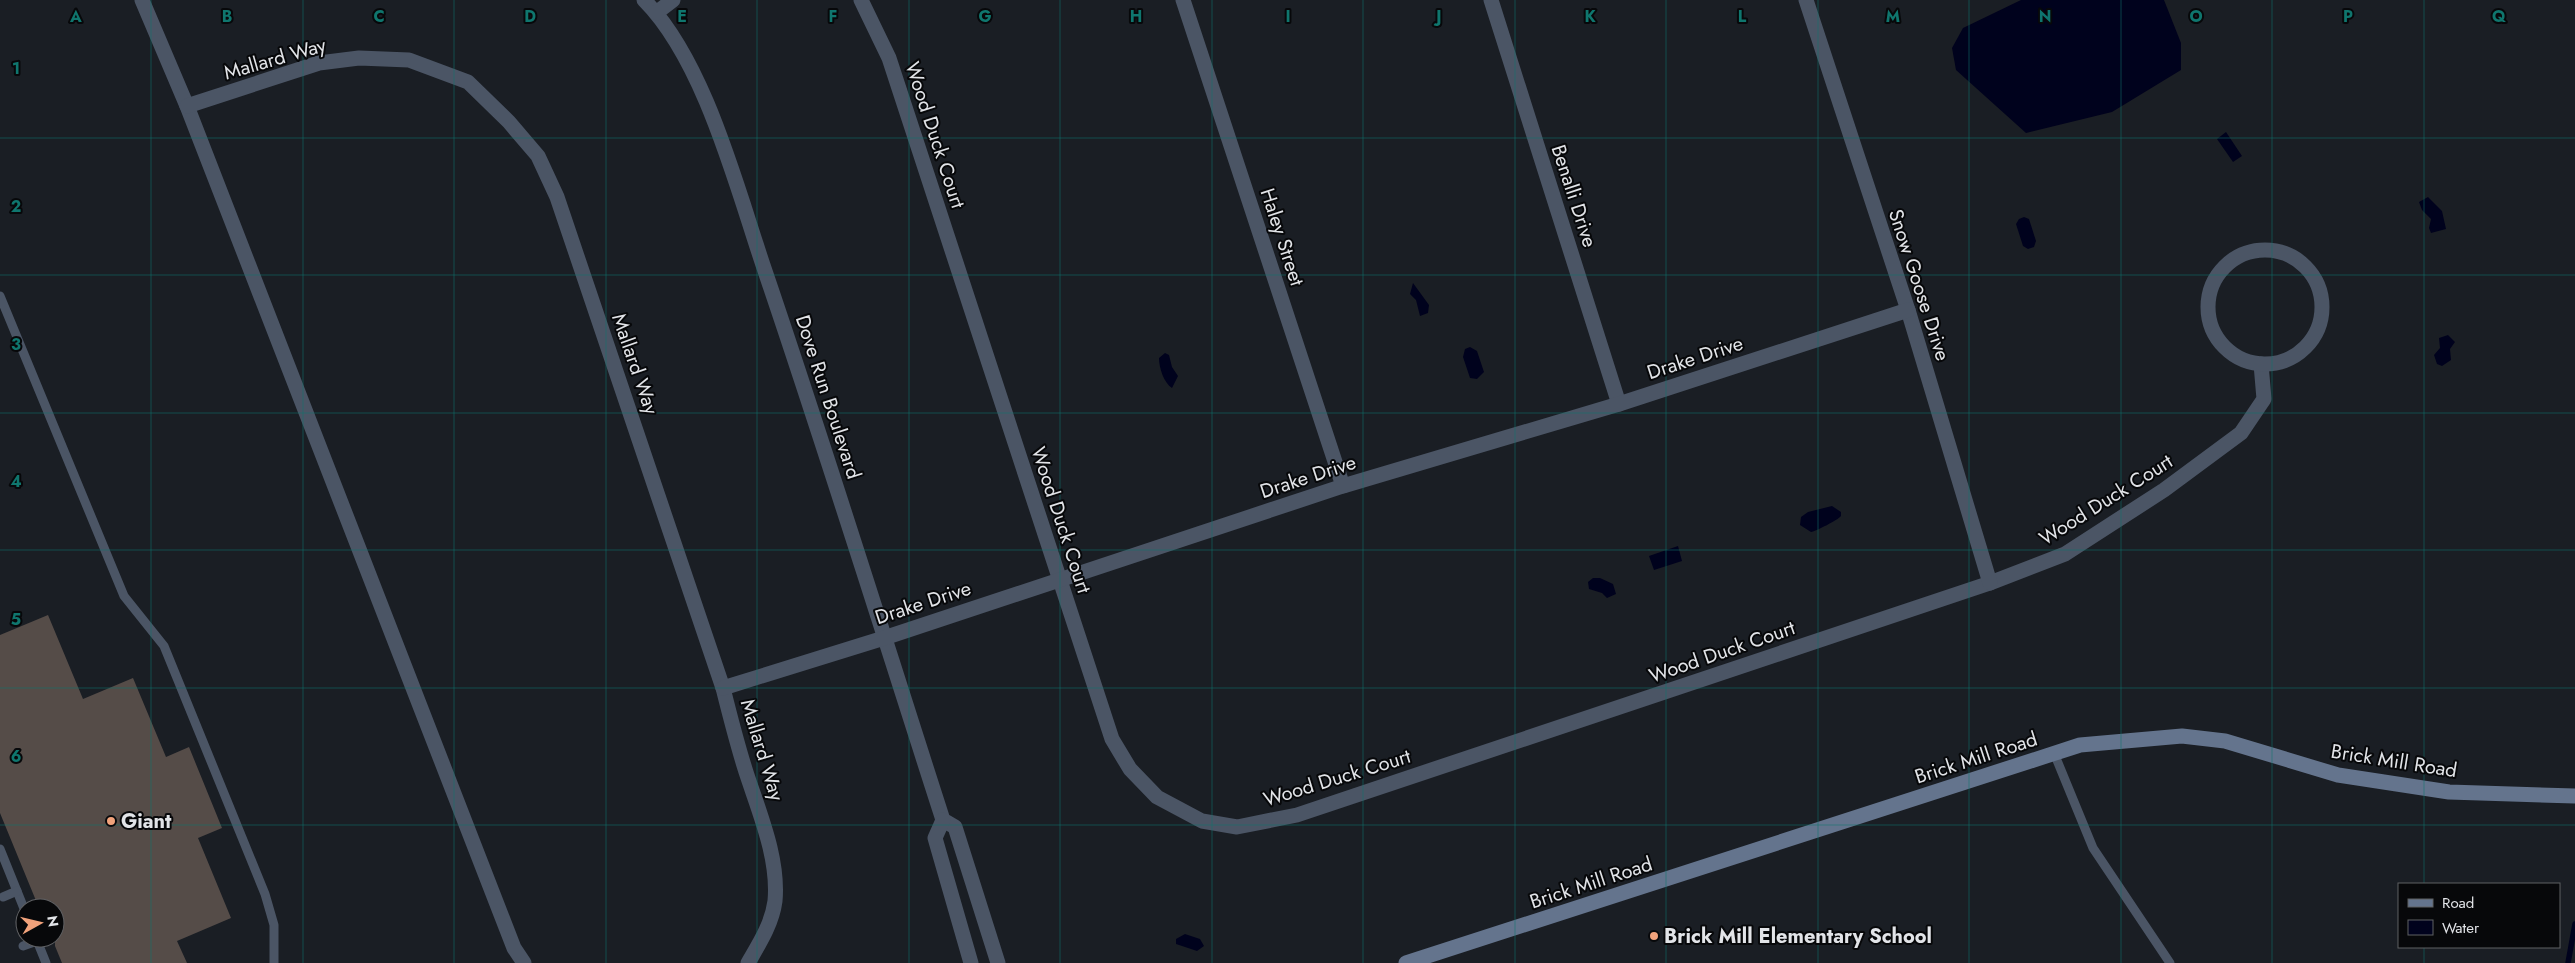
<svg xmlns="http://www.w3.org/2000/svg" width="2575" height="963" viewBox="0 0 2575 963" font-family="Jost,sans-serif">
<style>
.water{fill:#00021d}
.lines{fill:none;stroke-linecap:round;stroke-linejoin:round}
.stream{stroke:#00021d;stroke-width:5.5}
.building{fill:#554c48}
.lane{stroke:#4b5565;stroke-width:9}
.street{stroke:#4b5565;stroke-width:15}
.secondary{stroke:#64748d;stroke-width:15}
.grid{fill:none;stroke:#0f766e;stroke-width:1;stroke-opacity:0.55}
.poi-dot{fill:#f1a27b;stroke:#07080a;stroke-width:2}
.labels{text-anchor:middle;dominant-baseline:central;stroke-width:4;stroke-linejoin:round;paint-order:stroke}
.street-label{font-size:20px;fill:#e2e4e8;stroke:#07080a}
.poi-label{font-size:20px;font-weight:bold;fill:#e2e4e8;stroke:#07080a;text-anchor:start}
.grid-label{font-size:16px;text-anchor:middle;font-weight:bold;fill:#0f766e;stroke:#07080a;stroke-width:4;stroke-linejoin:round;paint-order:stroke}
</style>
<rect width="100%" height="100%" fill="#1a1e24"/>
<!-- water -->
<g class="water">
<path d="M 2021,0 L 2164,0 L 2181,43 L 2181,70 L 2112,112 L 2026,133 L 1956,70 L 1952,48 L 1963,28 Z"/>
<path d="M 2226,132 L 2242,156 L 2233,162 L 2217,139 Z"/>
<path d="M 2428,197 L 2442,211 L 2446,229 L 2431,233 L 2429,228 L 2431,219 L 2422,210 L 2419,202 Z"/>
<path d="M 2024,217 L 2029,219 L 2036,241 L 2034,247 L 2028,249 L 2023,246 L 2016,224 L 2019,219 Z"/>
<path d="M 1413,283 L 1429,305 L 1428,313 L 1420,316 L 1416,300 L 1410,294 Z"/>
<path d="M 2448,335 L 2455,342 L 2450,349 L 2451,360 L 2442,366 L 2437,364 L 2434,355 L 2440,348 L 2439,338 Z"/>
<path d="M 1470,347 L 1477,351 L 1484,372 L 1477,379 L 1470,378 L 1463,357 L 1465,349 Z"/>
<path d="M 1165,353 L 1169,355 L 1172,367 L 1178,376 L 1172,388 C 1164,383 1159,368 1159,358 Z"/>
<path d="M 1832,506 L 1841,512 L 1841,516 C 1838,520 1816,531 1811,532 L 1800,525 L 1801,517 L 1808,512 Z"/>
<path d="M 1678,546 L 1682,561 L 1654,570 L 1649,556 Z"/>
<path d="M 1593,578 L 1600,578 L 1613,584 L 1616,594 L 1607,598 L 1602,593 L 1589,589 L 1588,582 Z"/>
<path d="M 1185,934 L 1200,939 L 1204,946 L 1197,951 L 1176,944 L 1176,939 Z"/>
</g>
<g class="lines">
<!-- stream -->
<path class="stream" d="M 2568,963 L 2575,924"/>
</g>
<!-- building -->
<path class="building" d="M 48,615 L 83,699 L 133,678 L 166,757 L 189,747 L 222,828 L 198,838 L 231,918 L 177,941 L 187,963 L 62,963 L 55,946 L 55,908 L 39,908 L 0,813 L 0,635 Z"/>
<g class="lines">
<!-- lane -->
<g class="lane">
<path d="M 0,296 L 124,596 L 164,646 L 265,894 L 274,925 L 274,963"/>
<path d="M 2054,753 L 2093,848 L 2170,963"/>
<path d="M 0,849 L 25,911"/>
<path d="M 3,897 L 17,891"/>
<path d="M 36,938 L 46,963"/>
<path d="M 23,946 L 37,941"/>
</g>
<!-- street -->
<g class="street">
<path d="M 142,0 L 187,106 L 514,948 L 524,963"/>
<path d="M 644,0 C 705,61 737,189 765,271 C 827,453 884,637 943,820 L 955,827 L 998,963"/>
<path d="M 861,0 L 889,58 L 1112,739 L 1130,769 L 1157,797 L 1202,821 L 1237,827 L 1297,815 L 1990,583 L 2065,554 L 2164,490 L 2241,433 L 2264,399 L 2261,364"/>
<path d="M 1183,0 L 1343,486"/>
<path d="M 1491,0 L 1619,404"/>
<path d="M 1806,0 L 1908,310 L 1990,583"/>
<path d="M 656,13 L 673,0"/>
<path d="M 187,106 L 319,63 L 359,58 L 409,60 L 468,82 L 509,122 L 538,156 L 557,197 L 723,688 C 730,716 737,744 746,772 C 759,812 779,858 775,901 C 772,924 759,944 748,963"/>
<circle cx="2265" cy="307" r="57"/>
<path d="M 723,688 L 884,638 L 1343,486 L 1619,404 L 1908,310"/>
<path d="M 943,820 L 935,838 L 971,963"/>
</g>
<!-- secondary -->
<path class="secondary" d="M 1406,963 L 2080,745 L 2182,736 L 2225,741 L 2338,775 L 2449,792 L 2575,796"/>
</g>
<!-- grid -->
<path class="grid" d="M 151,0 L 151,963M 303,0 L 303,963M 454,0 L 454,963M 606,0 L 606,963M 757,0 L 757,963M 909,0 L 909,963M 1060,0 L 1060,963M 1212,0 L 1212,963M 1363,0 L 1363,963M 1515,0 L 1515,963M 1666,0 L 1666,963M 1818,0 L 1818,963M 1969,0 L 1969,963M 2121,0 L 2121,963M 2272,0 L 2272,963M 2424,0 L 2424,884M 0,138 L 2575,138M 0,275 L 2575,275M 0,413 L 2575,413M 0,550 L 2575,550M 0,688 L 2575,688M 0,825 L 2575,825M 2424,947 L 2424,963"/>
<!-- markers -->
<g class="poi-dot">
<circle cx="111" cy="821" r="5"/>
<circle cx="1654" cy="936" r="5"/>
</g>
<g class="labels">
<!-- street labels -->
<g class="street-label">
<text transform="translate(275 59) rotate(-16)">Mallard Way</text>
<text transform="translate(935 135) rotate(72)">Wood Duck Court</text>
<text transform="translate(1574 196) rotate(72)">Benalli Drive</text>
<text transform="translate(1282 237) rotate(72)">Haley Street</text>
<text transform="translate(1919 285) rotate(72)">Snow Goose Drive</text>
<text transform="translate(1695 358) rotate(-18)">Drake Drive</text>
<text transform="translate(635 364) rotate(71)">Mallard Way</text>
<text transform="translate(828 397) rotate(72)">Dove Run Boulevard</text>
<text transform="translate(1308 477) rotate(-18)">Drake Drive</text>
<text transform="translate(2106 500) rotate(-32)">Wood Duck Court</text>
<text transform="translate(1061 520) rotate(72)">Wood Duck Court</text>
<text transform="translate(923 603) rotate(-18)">Drake Drive</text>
<text transform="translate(1722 652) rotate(-19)">Wood Duck Court</text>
<text transform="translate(762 750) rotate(73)">Mallard Way</text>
<text transform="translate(1976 758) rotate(-18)">Brick Mill Road</text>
<text transform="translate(2394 761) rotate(9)">Brick Mill Road</text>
<text transform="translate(1337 778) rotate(-17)">Wood Duck Court</text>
<text transform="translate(1591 883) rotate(-18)">Brick Mill Road</text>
</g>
<!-- poi labels -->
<g class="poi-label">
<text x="121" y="821">Giant</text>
<text x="1664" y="936">Brick Mill Elementary School</text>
</g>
</g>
<g class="grid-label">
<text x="76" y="22">A</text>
<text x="227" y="22">B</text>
<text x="379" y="22">C</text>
<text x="530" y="22">D</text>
<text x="682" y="22">E</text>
<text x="833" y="22">F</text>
<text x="985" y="22">G</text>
<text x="1136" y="22">H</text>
<text x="1288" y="22">I</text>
<text x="1439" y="22">J</text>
<text x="1590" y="22">K</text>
<text x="1742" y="22">L</text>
<text x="1893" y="22">M</text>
<text x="2045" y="22">N</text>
<text x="2196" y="22">O</text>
<text x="2348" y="22">P</text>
<text x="2499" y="22">Q</text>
<text x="16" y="74">1</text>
<text x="16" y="212">2</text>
<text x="16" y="350">3</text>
<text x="16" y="487">4</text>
<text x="16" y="625">5</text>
<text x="16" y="762">6</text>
</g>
<!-- legend -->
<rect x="2398" y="883" width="162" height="65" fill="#07080a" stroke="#5f6063"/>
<rect x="2408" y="899" width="25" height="8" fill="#64748d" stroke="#5f6063"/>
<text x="2442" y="908" font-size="15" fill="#e2e4e8">Road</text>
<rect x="2408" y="920" width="25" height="15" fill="#00021d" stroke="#5f6063"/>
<text x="2442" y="933" font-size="15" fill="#e2e4e8">Water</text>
<!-- north arrow -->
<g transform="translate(40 923) rotate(82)"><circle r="24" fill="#07080a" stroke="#5f6063"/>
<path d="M0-4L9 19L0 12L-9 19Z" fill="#f1a27b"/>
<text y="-8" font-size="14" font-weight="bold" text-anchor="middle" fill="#e2e4e8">N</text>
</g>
</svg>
